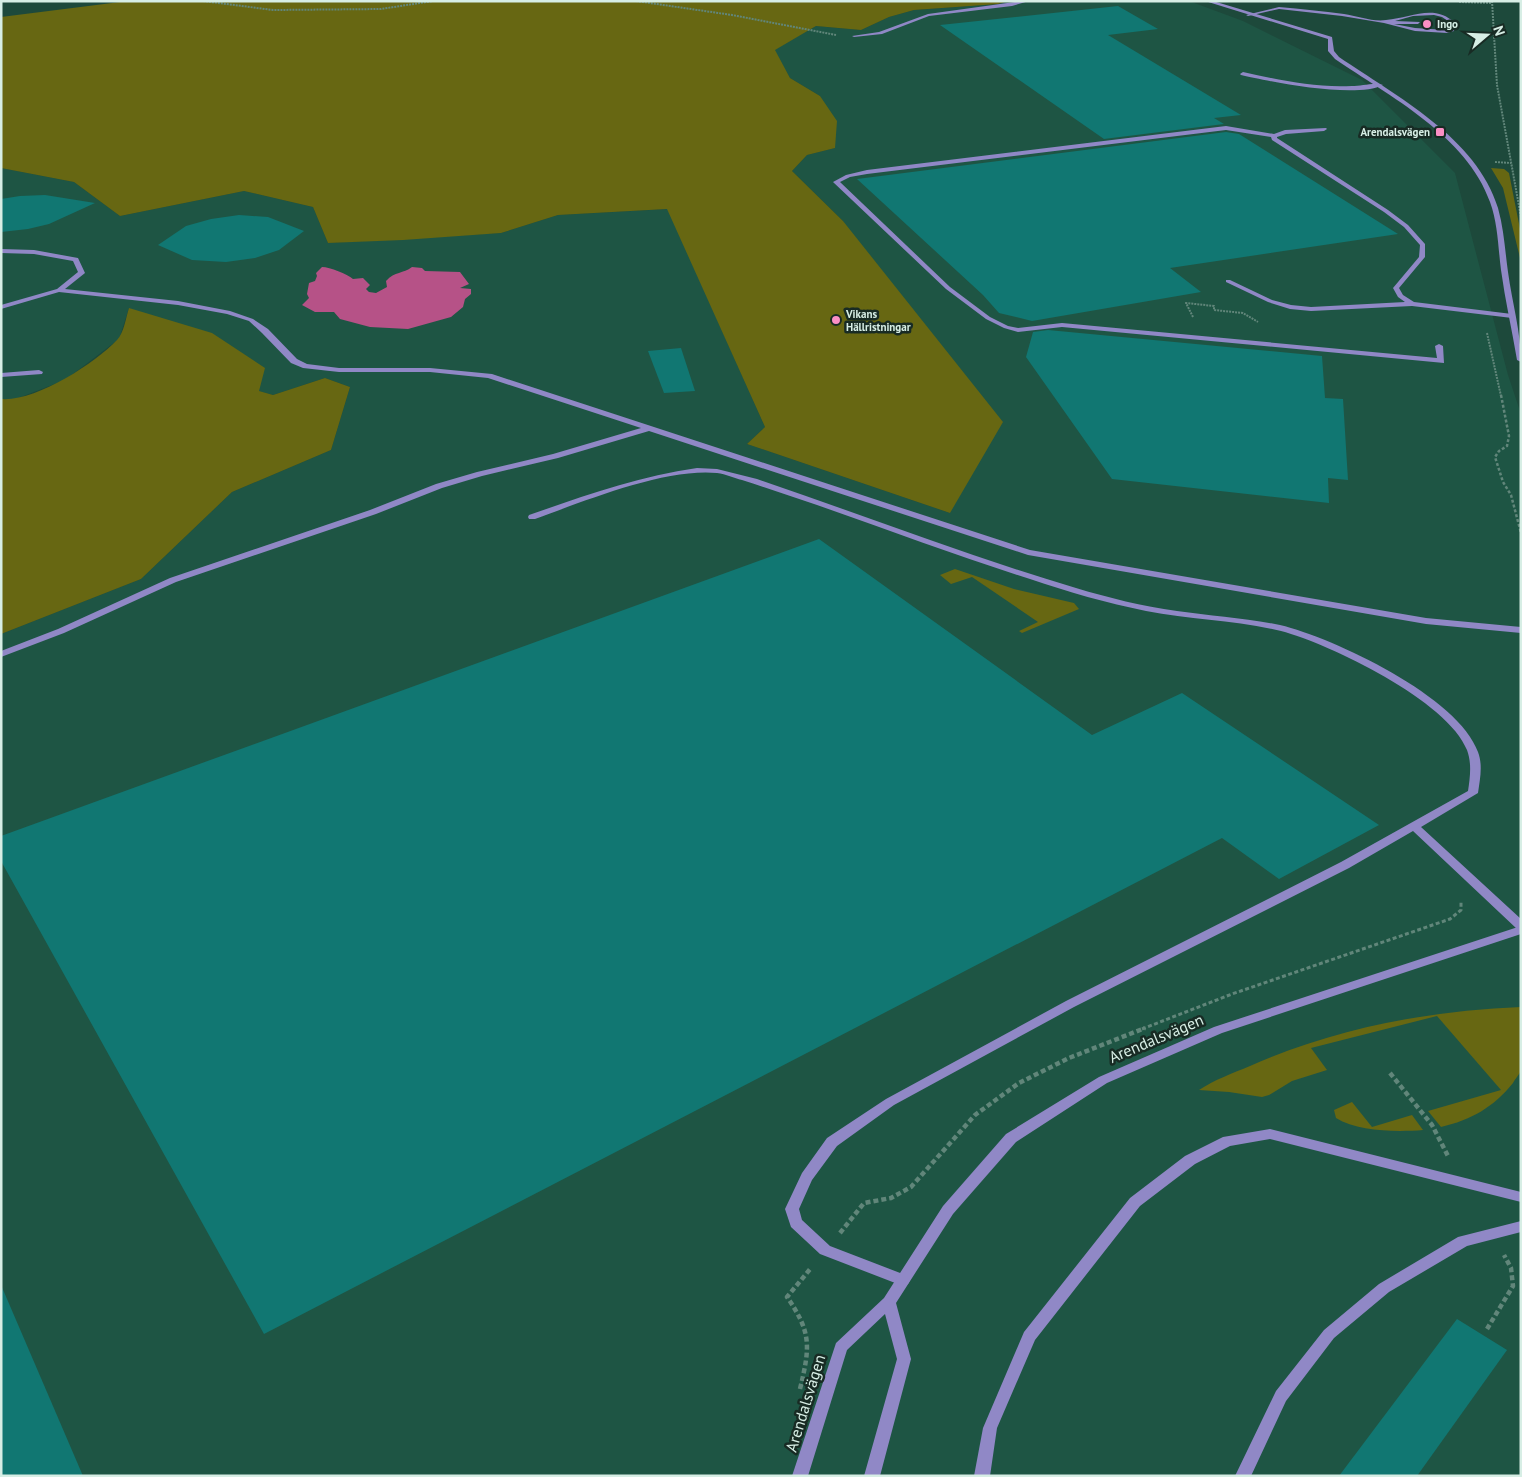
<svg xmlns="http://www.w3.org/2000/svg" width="1522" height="1477" viewBox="0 0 1522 1477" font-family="'PT Sans',sans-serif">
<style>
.built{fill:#1e5544}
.green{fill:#676712}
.water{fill:#b65287}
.building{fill:#117772}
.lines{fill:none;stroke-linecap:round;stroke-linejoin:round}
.path-far3{stroke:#61867a;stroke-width:2;stroke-dasharray:2 1;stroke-linecap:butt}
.path-far2{stroke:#61867a;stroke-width:2.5;stroke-dasharray:3 2;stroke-linecap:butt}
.path-far1{stroke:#61867a;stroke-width:3;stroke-dasharray:4 2.5;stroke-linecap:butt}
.path{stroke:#61867a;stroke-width:4.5;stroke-dasharray:5 3;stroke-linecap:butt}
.service{fill:#9088c6;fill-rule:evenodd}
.minor{fill:#9088c6;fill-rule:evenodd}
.poi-dot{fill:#fb8fc5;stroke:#182b24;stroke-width:2}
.labels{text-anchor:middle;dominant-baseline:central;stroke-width:5;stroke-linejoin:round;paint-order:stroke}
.far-poi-label{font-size:11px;font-weight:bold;fill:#d7eee5;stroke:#182b24;text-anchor:start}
.near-street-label{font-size:16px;fill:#d7eee5;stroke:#182b24}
</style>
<rect width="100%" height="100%" fill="#1d493b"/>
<!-- built -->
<path class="built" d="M 1008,1 L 1189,1 L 1243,21 L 1362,80 L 1455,173 L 1508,375 L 1521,414 L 1521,1476 L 1,1476 L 1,634 L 141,579 L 232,492 L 331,450 L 350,387 L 325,378 L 273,395 L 258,391 L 264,368 L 129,308 L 119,339 L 65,380 L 13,400 L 1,399 L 1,168 L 74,182 L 120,216 L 244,191 L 313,207 L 328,243 L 501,233 L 558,215 L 668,209 L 765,427 L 747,444 L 950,513 L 843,221 L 792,171 L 807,155 L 835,148 L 820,96 L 790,78 L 774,50 L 816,26 L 861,30 L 889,17 L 914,10 L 998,4 Z"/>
<!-- green -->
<g class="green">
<path d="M 128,1 L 1008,1 L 998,4 L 914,10 L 889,17 L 861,30 L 816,26 L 775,50 L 790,78 L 820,96 L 837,121 L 835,148 L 807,155 L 792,171 L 843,221 L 1003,422 L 950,513 L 747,444 L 765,427 L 667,209 L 558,215 L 501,233 L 403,240 L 328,243 L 313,207 L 244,191 L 120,216 L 74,182 L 1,168 L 1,17 Z"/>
<path d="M 1491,168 L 1504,169 L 1509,173 L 1521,234 L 1521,262 L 1503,188 Z"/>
<path d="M 129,308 L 212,333 L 265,368 L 259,391 L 273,395 L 325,378 L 350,387 L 331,450 L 232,492 L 141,579 L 1,634 L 1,399 C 35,402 94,364 117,340 C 124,333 126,317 129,308 Z"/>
<path d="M 955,569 L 1014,589 L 1074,603 L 1079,609 L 1022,633 L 1019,631 L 1038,622 L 972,577 L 951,584 L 940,575 Z"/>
<path d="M 1521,1007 C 1521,1027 1522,1050 1521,1070 C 1520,1074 1515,1079 1513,1083 C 1494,1107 1471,1120 1441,1127 L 1428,1111 L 1501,1090 L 1437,1016 L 1311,1048 L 1327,1070 L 1292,1081 L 1269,1095 L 1262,1097 L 1229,1092 L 1199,1090 C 1214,1080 1233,1073 1250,1066 C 1336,1028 1427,1011 1521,1007 Z"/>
<path d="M 1352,1102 L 1372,1127 L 1412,1115 L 1423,1130 C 1398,1132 1358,1132 1336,1118 L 1334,1110 Z"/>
</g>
<!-- water -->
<path class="water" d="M 322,267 C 330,267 347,274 353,279 L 363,278 L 370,285 L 366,289 L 369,292 L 376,293 L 387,287 L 386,281 C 395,271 403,274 412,267 L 422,268 L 425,271 L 460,272 L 469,284 L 460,288 L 471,289 L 471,294 L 465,299 L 463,307 L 451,317 L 408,329 L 370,327 L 340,319 L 334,312 L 315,312 L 302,305 L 309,298 L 307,294 L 309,283 L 315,281 L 317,276 L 316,273 Z"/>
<!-- building -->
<g class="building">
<path d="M 1118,6 L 1158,29 L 1108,35 L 1241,115 L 1214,118 L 1224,124 L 1104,139 L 940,25 Z"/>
<path d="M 1226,132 L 1239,134 L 1398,234 L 1170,268 L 1201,292 L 1032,321 L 999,313 L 983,295 L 857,179 Z"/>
<path d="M 45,195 L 95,203 L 49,224 L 28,229 L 1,232 L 1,199 L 20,196 Z"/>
<path d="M 239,215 L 268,217 L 304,231 L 279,250 L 255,258 L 226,262 L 192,260 L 158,245 L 186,226 L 211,219 Z"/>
<path d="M 1048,330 L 1322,356 L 1325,398 L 1343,399 L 1348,480 L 1328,478 L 1329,503 L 1112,479 L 1026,357 L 1033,332 Z"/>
<path d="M 681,348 L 695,391 L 664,393 L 648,351 Z"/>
<path d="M 819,539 L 1092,735 L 1182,693 L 1379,825 L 1279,879 L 1222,838 L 264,1334 L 1,861 L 1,836 Z"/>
<path d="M 1,1285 L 83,1476 L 1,1476 Z"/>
<path d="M 1457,1319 L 1507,1350 L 1417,1476 L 1339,1476 Z"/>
</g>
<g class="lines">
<!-- path-far3 -->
<g class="path-far3">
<path d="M 203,1 L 273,10 L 381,9 L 433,1"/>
<path d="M 636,1 L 732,15 L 836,35"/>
<path d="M 1492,1 L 1497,85 L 1521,217"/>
<path d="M 1459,2 L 1491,3"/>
<path d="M 1495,162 L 1511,163"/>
<path d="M 1193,317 L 1186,303 L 1214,306 L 1214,310 L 1243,313 L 1258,322"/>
<path d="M 1487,333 L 1501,396"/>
</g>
<!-- path-far2 -->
<path class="path-far2" d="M 1501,395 L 1509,436 L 1507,446 L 1499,451 L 1495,457 L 1503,482 L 1511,495 L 1521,533"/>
<!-- path-far1 -->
<path class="path-far1" d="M 1142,1029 L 1232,994 L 1450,919 L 1461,910 L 1461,901"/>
<!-- path -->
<g class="path">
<path d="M 1390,1073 L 1432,1125 L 1448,1156"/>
<path d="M 840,1233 L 864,1203 L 891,1198 L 911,1187 L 975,1115 L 1019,1083 L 1069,1058 L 1145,1028"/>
<path d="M 1487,1329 L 1513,1286 L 1511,1268 L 1504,1255"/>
<path d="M 800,1389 C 810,1347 812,1333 787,1297 L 811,1268"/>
</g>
<!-- service -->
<g class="service">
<path d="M 1021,1 L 1029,1 L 1012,6 L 929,16 L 882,34 L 854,37 L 852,36 L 879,32 L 928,14 Z"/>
<path d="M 1279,7 C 1301,9 1323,11 1344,14 C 1357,16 1373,22 1386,20 C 1411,18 1434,3 1455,23 L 1454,31 L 1447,33 L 1415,31 L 1384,23 L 1342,16 L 1279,9 L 1248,16 L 1246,15 ZM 1434,15 L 1442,17 L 1451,23 L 1450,29 L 1446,30 L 1415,28 L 1394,24 L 1418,24 L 1420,22 L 1395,21 L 1413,16 Z"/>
<path d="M 1243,72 C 1279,80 1315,88 1352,86 C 1361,86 1375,82 1383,85 C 1355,99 1272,82 1241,75 L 1240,74 Z"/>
<path d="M 1226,126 L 1274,134 L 1285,130 L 1326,128 L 1327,129 L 1324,131 L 1286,134 L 1277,137 L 1277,138 L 1388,210 L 1408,225 L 1425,244 L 1425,257 L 1399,288 L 1403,295 L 1414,302 L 1512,314 L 1515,316 L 1512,318 L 1412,306 L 1311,311 L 1290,309 L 1268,302 L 1226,282 L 1226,280 L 1230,280 L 1272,300 L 1291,305 L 1311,307 L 1405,302 L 1398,297 L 1393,288 L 1419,257 L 1420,245 L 1404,227 L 1384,212 L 1272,140 L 1271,137 L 1226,130 L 867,174 L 850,177 L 840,182 L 950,287 L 990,317 L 1008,326 L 1018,328 L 1062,323 L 1437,358 L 1435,346 L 1439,344 L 1443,346 L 1444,363 L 1062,327 L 1018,332 L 1004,328 L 986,319 L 946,289 L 833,182 L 846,175 L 867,170 Z"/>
<path d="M 1,249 L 34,250 L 78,258 L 85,273 L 65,289 L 178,301 L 230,311 L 253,319 L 268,329 L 297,359 L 307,364 L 339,368 L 430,368 L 492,374 L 1030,550 L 1426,618 L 1521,627 L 1521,633 L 1426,624 L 1028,555 L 649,431 L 558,458 L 482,476 L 442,488 L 376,514 L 176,582 L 64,633 L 1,657 L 1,651 L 58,629 L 170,578 L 370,510 L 436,484 L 477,472 L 553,454 L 641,428 L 488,378 L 430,372 L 339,372 L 303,368 L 291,363 L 262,333 L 249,321 L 227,314 L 178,305 L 59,292 L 1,309 L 1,305 L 57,289 L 78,272 L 73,261 L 34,254 L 1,253 Z"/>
<path d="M 39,370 L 43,372 L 42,374 L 1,377 L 1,373 Z"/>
<path d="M 697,468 L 717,469 L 757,479 C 863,515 968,556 1076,588 C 1109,598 1142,606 1177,611 C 1211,616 1246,618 1280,625 C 1334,638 1459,697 1478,752 C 1483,765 1480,779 1478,793 L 1421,827 L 1521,919 L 1521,930 L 1517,929 L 1413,831 L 1349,868 L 1074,1007 L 894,1105 L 837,1146 L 812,1180 L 799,1209 L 802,1220 L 830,1246 L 908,1276 L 910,1280 L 908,1284 L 903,1286 L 820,1254 L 791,1227 L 785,1209 L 802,1173 L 827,1138 L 886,1099 L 1066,1001 L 1341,862 L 1468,791 C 1470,778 1472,763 1467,750 C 1448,701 1330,644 1281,631 C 1237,620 1191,620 1146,611 C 1107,603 1068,592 1030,579 C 958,556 888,530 817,505 C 792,497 767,488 742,480 C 734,478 726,474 717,473 C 664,468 585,501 535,519 L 529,519 L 528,517 L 529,515 C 584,496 639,476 697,468 Z"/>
<path d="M 1270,1129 L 1521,1192 L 1521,1202 L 1270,1139 L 1230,1146 L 1195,1164 L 1140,1206 L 1035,1340 L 997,1428 L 990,1476 L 974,1476 L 983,1428 L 1024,1332 L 1130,1198 L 1185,1156 L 1223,1137 Z"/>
<path d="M 1521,1221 L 1521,1232 L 1467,1246 L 1389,1292 L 1334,1338 L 1286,1401 L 1251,1476 L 1235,1476 L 1276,1391 L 1324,1330 L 1379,1284 L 1458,1237 Z"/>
</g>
<!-- minor -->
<g class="minor">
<path d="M 1205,1 L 1213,1 L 1332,37 L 1334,51 L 1339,57 C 1396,96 1477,138 1498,208 C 1504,229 1505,251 1508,272 C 1512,302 1521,332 1521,362 L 1517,360 C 1512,330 1505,300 1501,270 C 1498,247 1498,224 1490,202 C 1467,136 1389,96 1335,59 L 1328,51 L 1328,39 Z"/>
<path d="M 1521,926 L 1521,934 L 1222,1033 L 1107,1083 L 1016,1142 L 953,1214 L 896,1303 L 911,1359 L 880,1476 L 864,1476 L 897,1359 L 885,1314 L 847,1350 L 808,1476 L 792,1476 L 836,1343 L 884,1298 L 943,1206 L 1006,1134 L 1099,1077 L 1214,1027 Z"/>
</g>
</g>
<!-- markers -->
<g class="poi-dot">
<circle cx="1427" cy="24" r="5"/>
<rect x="1435" y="127" width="10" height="10" rx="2.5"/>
<circle cx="836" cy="320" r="5"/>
</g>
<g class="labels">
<!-- far-poi labels -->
<g class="far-poi-label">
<text x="1437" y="24">Ingo</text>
<text x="1430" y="132" text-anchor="end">Arendalsvägen</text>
<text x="846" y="314">Vikans<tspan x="846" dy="13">Hällristningar</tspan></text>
</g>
<!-- near-street labels -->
<g class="near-street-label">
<text transform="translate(1156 1038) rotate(-23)">Arendalsvägen</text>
<text transform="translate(805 1403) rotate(-73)">Arendalsvägen</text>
</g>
</g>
<!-- border -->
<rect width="1522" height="1477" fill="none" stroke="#d7eee5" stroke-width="5"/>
<!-- north arrow -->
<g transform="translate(1487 35) rotate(71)" stroke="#182b24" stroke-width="4" paint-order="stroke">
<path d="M0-4L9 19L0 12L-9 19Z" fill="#d7eee5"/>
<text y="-8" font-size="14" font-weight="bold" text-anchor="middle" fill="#d7eee5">N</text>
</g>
</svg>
